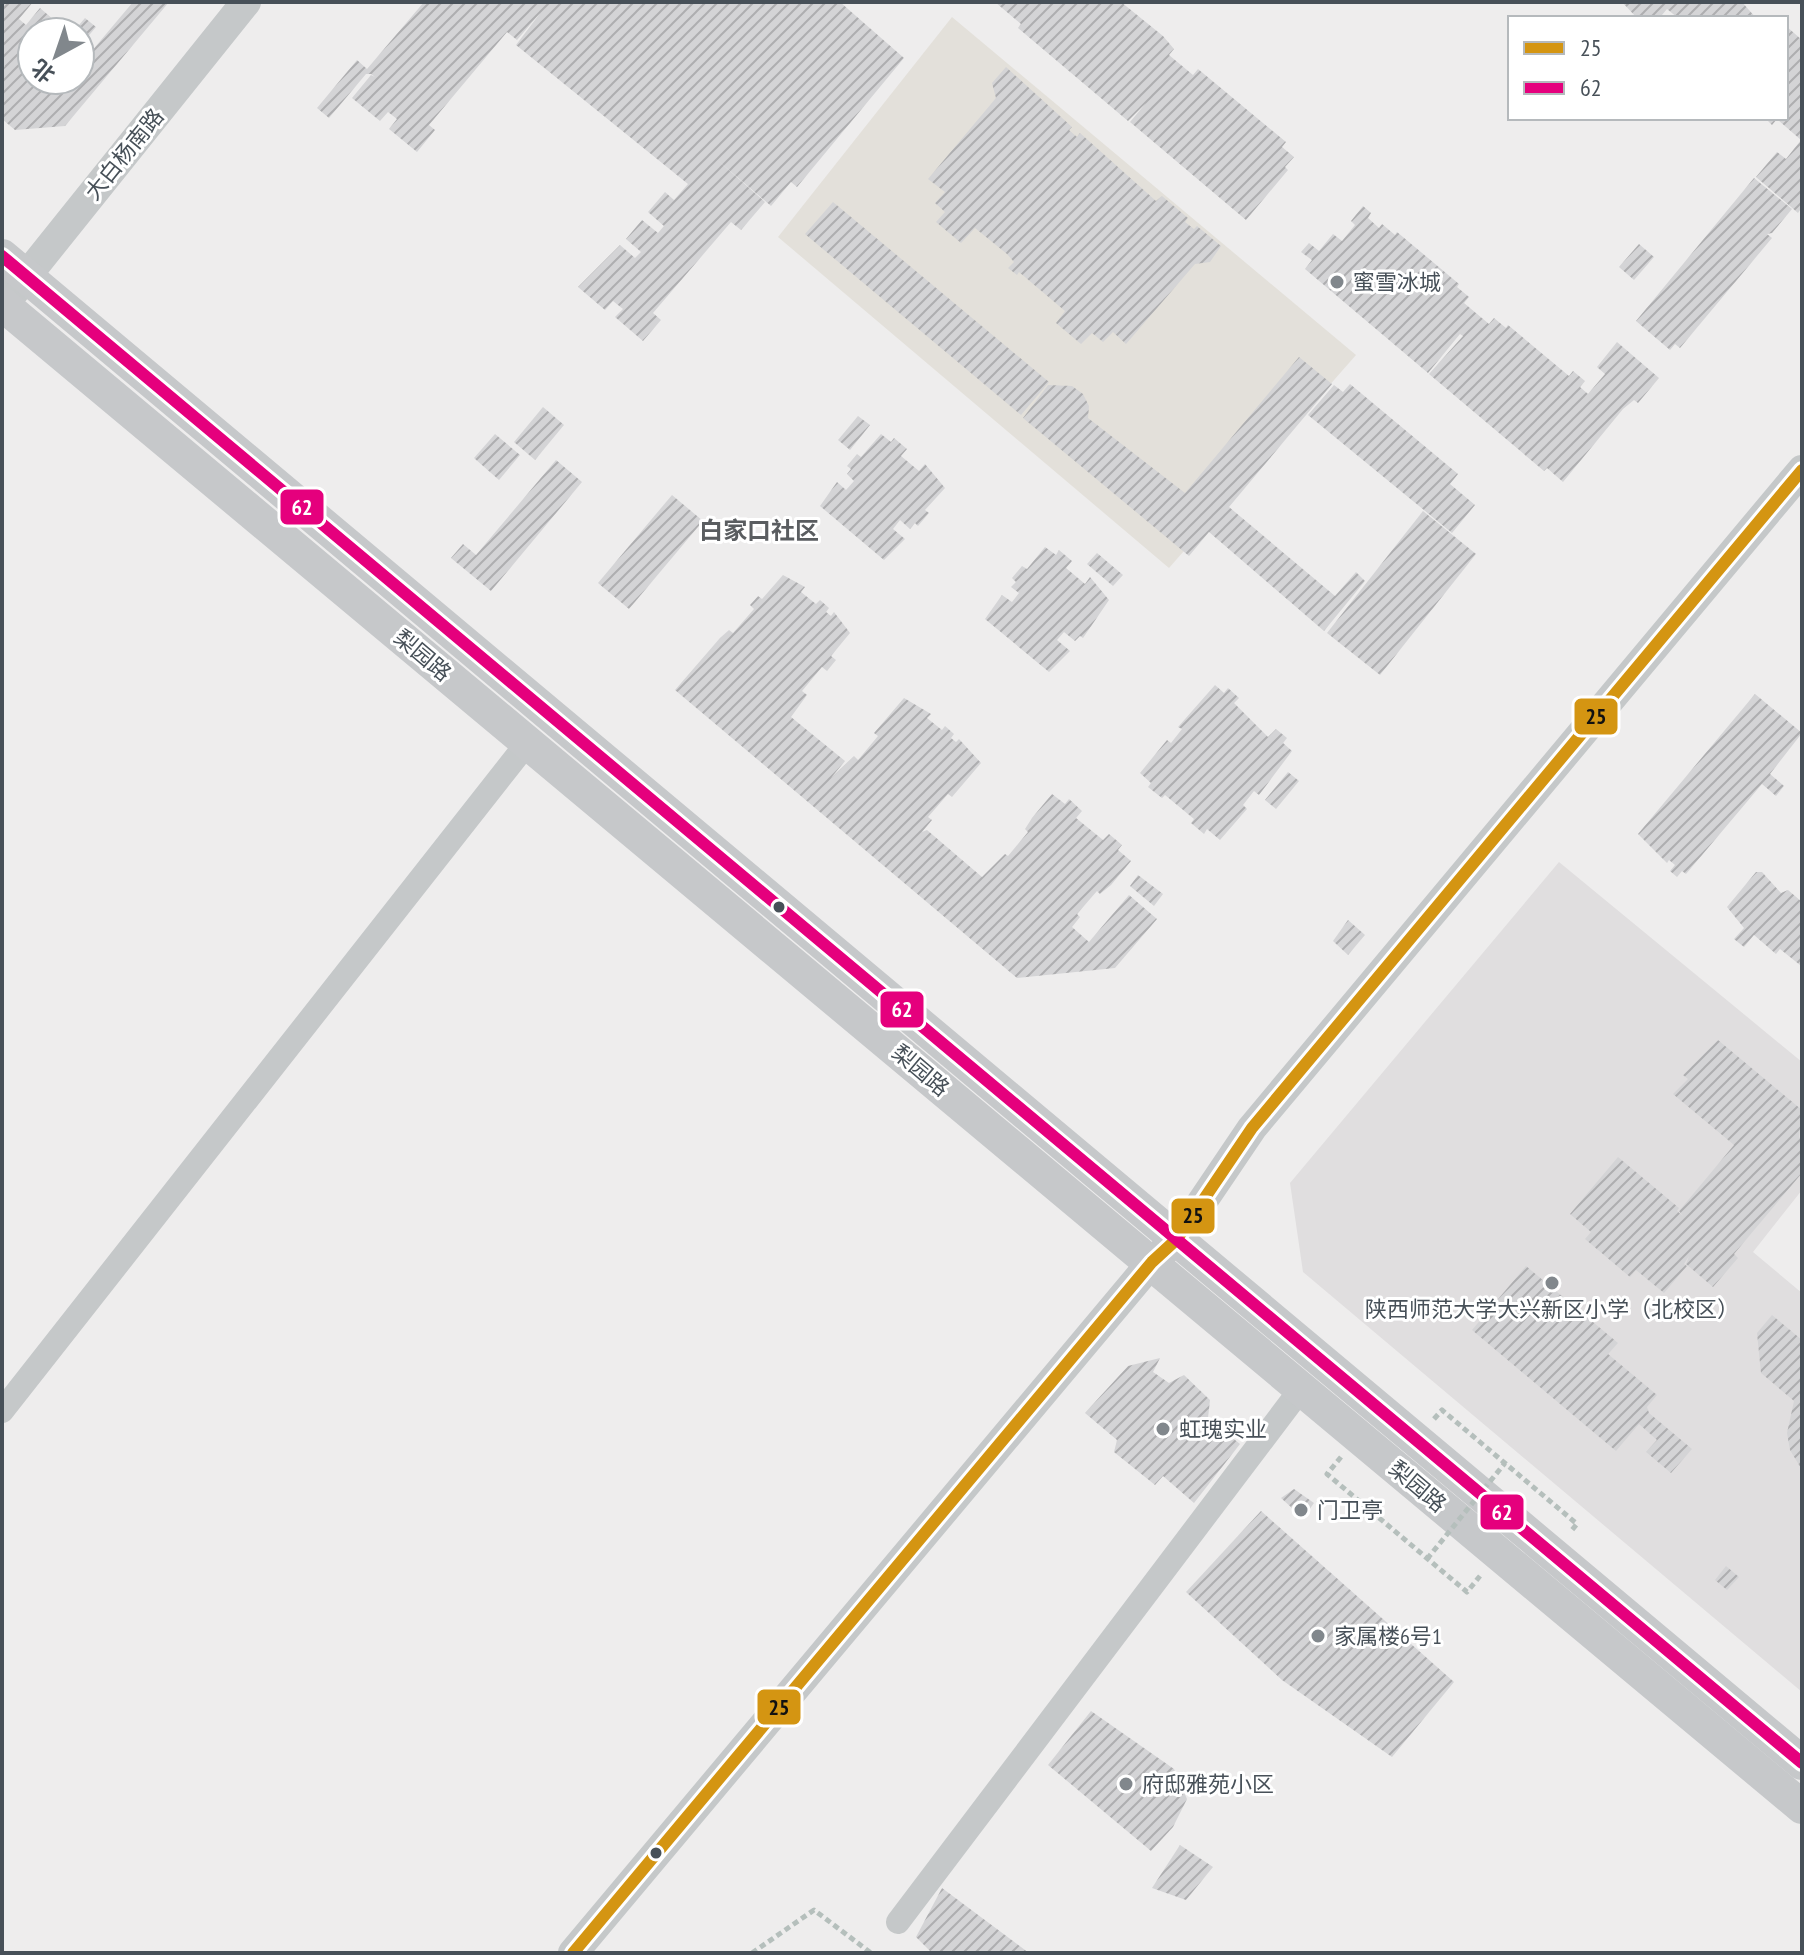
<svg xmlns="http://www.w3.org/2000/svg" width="1804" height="1955" viewBox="0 0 1804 1955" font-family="'PT Sans Narrow','Noto Sans SC',sans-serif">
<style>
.commercial{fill:#e3e0da}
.education{fill:#e0dedf}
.building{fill:url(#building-hatch)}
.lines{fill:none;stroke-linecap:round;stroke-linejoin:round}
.path{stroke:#b5bfbc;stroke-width:5;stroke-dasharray:6 4;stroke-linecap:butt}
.minor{stroke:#c5c8c9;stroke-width:24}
.tertiary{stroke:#c5c8c9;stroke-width:30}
.secondary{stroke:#c6c8ca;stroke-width:34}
.path-bridge{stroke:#b5bfbc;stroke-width:5;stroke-dasharray:6 4;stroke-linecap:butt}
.bus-1-casing{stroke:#fff;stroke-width:18}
.bus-2-casing{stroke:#fff;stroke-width:18}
.bus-1{stroke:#d49512;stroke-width:12}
.bus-2{stroke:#e5007d;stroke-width:12}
.poi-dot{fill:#81878c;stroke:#fff;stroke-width:3}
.bus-dot{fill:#475058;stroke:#fff;stroke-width:3}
.labels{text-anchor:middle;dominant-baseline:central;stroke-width:6;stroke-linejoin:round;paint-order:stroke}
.street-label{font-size:22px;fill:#475058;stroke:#fff}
.poi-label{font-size:22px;fill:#475058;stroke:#fff;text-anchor:start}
.neighbourhood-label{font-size:24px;font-weight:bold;fill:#5a5d60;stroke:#fff}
.line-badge{stroke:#fff;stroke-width:3}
.badge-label{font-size:22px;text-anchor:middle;font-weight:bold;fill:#fff}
.pale-badge-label{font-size:22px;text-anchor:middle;font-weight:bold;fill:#111}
</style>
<defs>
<pattern id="building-hatch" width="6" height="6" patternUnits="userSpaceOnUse" patternTransform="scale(2)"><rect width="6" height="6" fill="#d4d4d6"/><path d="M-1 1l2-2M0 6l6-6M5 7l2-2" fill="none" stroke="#aeaeb0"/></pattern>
</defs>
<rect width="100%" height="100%" fill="#eeeded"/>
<!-- commercial -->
<path class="commercial" d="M 952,17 L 1356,355 L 1169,568 L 778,237 Z"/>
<!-- education -->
<path class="education" d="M 1559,862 L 1802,1062 L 1802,1190 L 1753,1252 L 1802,1293 L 1802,1692 L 1303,1272 L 1290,1183 Z"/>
<!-- building -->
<g class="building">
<path d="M 2,2 L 33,2 L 19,19 L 26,25 L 40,8 L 68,32 L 32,32 L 32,80 L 52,80 L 46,89 L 53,80 L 80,80 L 80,55 L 85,59 L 133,2 L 169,2 L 65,126 L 15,130 L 2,119 L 2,66 L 5,67 L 2,64 Z"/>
<path d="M 424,2 L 840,2 L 904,58 L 797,187 L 791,182 L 771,206 L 715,158 L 765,202 L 741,230 L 731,222 L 653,313 L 661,320 L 643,341 L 615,317 L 623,309 L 613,301 L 605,310 L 578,287 L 620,245 L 635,258 L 641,252 L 626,239 L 642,220 L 658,233 L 664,226 L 648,212 L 665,192 L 674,200 L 688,184 L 516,45 L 541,12 L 517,40 L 507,32 L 429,125 L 435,130 L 417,152 L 389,129 L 397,119 L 388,112 L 380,121 L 352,98 L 371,75 L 375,77 L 371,74 L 366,74 L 329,118 L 317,108 L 357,60 L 367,69 Z"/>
<path d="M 995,2 L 1121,2 L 1163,36 L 1174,49 L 1169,55 L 1193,75 L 1198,69 L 1286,142 L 1282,147 L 1294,157 L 1285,167 L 1288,170 L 1246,220 L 1130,122 L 1146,103 L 1128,121 L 1018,28 L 1021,24 Z"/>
<path d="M 1622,2 L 1742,2 L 1756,18 L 1678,18 L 1667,9 L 1662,15 L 1666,18 L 1637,18 Z"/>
<path d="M 85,18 L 96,27 L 80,46 L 80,32 L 73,32 Z"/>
<path d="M 1786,26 L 1802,40 L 1802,207 L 1798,213 L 1756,177 L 1777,152 L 1786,159 L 1801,140 L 1777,119 L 1772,125 L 1765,118 L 1786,118 Z"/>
<path d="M 1006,67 L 1072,127 L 1069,130 L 1077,137 L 1080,133 L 1156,201 L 1162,196 L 1188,218 L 1185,222 L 1194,229 L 1197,226 L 1221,246 L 1210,262 L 1195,264 L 1126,344 L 1113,332 L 1103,342 L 1092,333 L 1081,344 L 1056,323 L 1065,311 L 1019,272 L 1017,275 L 1008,268 L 1014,262 L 1007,254 L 975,228 L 961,243 L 936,222 L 945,212 L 935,203 L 945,192 L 928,179 L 996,98 L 992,83 Z"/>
<path d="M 1754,178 L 1792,209 L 1772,233 L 1767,234 L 1772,238 L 1680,348 L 1675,344 L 1670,350 L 1636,321 Z"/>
<path d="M 833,202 L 1049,382 L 1021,415 L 805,234 Z"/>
<path d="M 1363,206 L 1371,213 L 1368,218 L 1379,228 L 1382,224 L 1395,235 L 1397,232 L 1459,284 L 1457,287 L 1469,297 L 1464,303 L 1489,324 L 1494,318 L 1506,328 L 1508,325 L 1569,376 L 1573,371 L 1585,381 L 1580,387 L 1588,394 L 1605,374 L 1597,367 L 1617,342 L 1659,378 L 1638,403 L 1634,400 L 1623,409 L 1563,482 L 1547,468 L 1544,471 L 1429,374 L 1463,336 L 1460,334 L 1428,373 L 1305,269 L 1312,260 L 1301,252 L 1309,243 L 1319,251 L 1333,234 L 1342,241 L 1355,225 L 1351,221 Z"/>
<path d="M 1639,244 L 1654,257 L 1634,280 L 1619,267 Z"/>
<path d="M 1299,357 L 1332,384 L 1229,507 L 1335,596 L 1356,572 L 1365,581 L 1324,631 L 1209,532 L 1189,556 L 1023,418 L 1048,385 L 1072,386 L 1083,394 L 1089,406 L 1088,418 L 1185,493 Z"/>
<path d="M 1350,384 L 1458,474 L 1450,484 L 1475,505 L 1452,533 L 1308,415 L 1334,385 L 1343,392 Z"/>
<path d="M 543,407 L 564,425 L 535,460 L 514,442 Z"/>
<path d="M 858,416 L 870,425 L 850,450 L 838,440 Z"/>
<path d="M 495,434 L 520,455 L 499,480 L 474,458 Z"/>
<path d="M 881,434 L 891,442 L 894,438 L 907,449 L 901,456 L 919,471 L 925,464 L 945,488 L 925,510 L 929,513 L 918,526 L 915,523 L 910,529 L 900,520 L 893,529 L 905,539 L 884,560 L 820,506 L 837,482 L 846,490 L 854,481 L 847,474 L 851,469 L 847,466 L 857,454 L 861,457 Z"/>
<path d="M 556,460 L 582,482 L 491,591 L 451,558 L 463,544 L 476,555 Z"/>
<path d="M 672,495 L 703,521 L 629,609 L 598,583 Z"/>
<path d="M 1423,511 L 1476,554 L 1380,675 L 1327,633 Z"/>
<path d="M 1045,547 L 1056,555 L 1059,550 L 1072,561 L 1066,568 L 1085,584 L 1090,577 L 1109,600 L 1083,638 L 1080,636 L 1075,641 L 1064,632 L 1057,640 L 1070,651 L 1049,672 L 985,619 L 1002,595 L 1012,602 L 1019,593 L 1011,587 L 1016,582 L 1012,578 L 1022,566 L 1027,569 Z"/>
<path d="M 1097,553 L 1123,575 L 1113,586 L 1087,564 Z"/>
<path d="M 783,575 L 805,587 L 801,592 L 816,604 L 820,600 L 829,608 L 826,612 L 831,616 L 834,612 L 850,633 L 831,656 L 836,660 L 827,671 L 822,667 L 802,691 L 807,695 L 791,717 L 845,761 L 831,778 L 854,756 L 858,760 L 878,736 L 874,733 L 904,698 L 931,714 L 927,718 L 942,730 L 945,726 L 954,734 L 951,738 L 956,742 L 959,739 L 981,763 L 952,797 L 948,794 L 928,817 L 932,820 L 922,832 L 927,830 L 982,877 L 1005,854 L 1008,856 L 1028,832 L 1025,829 L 1032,818 L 1052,794 L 1065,804 L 1069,799 L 1082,811 L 1076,818 L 1103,840 L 1109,834 L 1122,845 L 1118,850 L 1131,861 L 1111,885 L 1100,894 L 1097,891 L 1077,914 L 1080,917 L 1072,927 L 1089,942 L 1129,895 L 1157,919 L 1115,968 L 1017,978 L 675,690 L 720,638 L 729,630 L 733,633 L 754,609 L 750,605 L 758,596 L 762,599 Z"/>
<path d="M 1215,685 L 1224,693 L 1228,688 L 1239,698 L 1234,703 L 1268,737 L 1276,729 L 1287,738 L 1283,743 L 1292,751 L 1259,795 L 1254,791 L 1243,805 L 1247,809 L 1220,840 L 1207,829 L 1204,834 L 1191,823 L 1194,819 L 1165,795 L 1162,798 L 1148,787 L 1151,783 L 1140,773 L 1167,740 L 1171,743 L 1182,729 L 1178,727 Z"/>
<path d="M 1755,694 L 1802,733 L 1770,774 L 1784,786 L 1776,796 L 1762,784 L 1686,874 L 1682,871 L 1677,877 L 1670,871 L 1675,865 L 1669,860 L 1667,863 L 1638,834 Z"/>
<path d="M 1288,772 L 1299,781 L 1276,809 L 1265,800 Z"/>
<path d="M 1756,872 L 1762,872 L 1781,893 L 1788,890 L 1802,902 L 1800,965 L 1780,949 L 1776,954 L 1754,935 L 1744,947 L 1734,939 L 1744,928 L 1727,907 Z"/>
<path d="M 1138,875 L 1163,894 L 1154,906 L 1130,886 Z"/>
<path d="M 1348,920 L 1365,935 L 1348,955 L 1333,941 Z"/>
<path d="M 1718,1040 L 1802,1110 L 1799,1137 L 1802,1140 L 1802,1173 L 1734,1254 L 1738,1258 L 1713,1287 L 1686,1264 L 1689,1256 L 1684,1264 L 1687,1266 L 1664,1293 L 1636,1270 L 1630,1277 L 1585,1239 L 1591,1232 L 1570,1214 L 1618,1157 L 1679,1208 L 1677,1211 L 1683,1216 L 1679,1211 L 1734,1145 L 1673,1094 L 1688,1079 L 1683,1075 Z"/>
<path d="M 1526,1266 L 1618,1343 L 1608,1354 L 1657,1395 L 1647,1407 L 1649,1413 L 1692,1449 L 1671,1473 L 1646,1452 L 1657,1440 L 1639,1424 L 1616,1451 L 1472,1330 Z"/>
<path d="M 1772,1315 L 1802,1340 L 1802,1470 L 1790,1450 L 1787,1433 L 1794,1401 L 1761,1373 L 1757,1333 Z"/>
<path d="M 1160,1358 L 1153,1372 L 1169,1383 L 1184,1375 L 1210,1400 L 1208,1418 L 1240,1444 L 1194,1503 L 1163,1476 L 1155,1485 L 1114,1452 L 1117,1440 L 1085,1413 L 1128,1366 Z"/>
<path d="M 1294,1489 L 1314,1503 L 1303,1518 L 1281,1498 Z"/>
<path d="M 1261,1511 L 1454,1682 L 1392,1757 L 1282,1680 L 1186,1592 Z"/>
<path d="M 1726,1566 L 1739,1577 L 1727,1590 L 1715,1580 Z"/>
<path d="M 1091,1711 L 1174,1769 L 1187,1799 L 1173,1827 L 1151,1851 L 1048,1765 Z"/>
<path d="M 1180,1845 L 1213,1867 L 1186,1900 L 1152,1888 Z"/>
<path d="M 942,1888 L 1029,1953 L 932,1953 L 916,1937 Z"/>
</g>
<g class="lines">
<!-- path -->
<g class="path">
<path d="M 1434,1419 L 1442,1410 L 1577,1524 L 1571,1531"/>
<path d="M 1341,1457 L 1327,1474 L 1467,1592 L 1480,1576"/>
<path d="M 752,1953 L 814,1910 L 871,1953"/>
</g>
<!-- minor -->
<g class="minor">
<path d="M 2,1411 L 528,742"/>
<path d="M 898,1922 L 1301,1389"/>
</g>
<!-- tertiary -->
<g class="tertiary">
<path d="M 12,294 L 246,2"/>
<path d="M 573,1953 L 1152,1262 L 1177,1239 L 1252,1128 L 1802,470"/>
</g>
<!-- secondary -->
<g class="secondary">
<path d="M 2,256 L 1802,1763"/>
<path d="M 2,304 L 1802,1807"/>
</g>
<!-- path-bridge -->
<path class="path-bridge" d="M 1427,1559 L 1505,1463"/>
<defs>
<path id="bus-1" d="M 573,1953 L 1152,1262 L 1177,1239 L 1252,1128 L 1802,470"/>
<path id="bus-2" d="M 2,256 L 1802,1763"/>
</defs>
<!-- bus-1 casing -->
<use href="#bus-1" class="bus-1-casing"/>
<!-- bus-2 casing -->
<use href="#bus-2" class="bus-2-casing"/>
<!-- bus-1 -->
<use href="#bus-1" class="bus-1"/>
<!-- bus-2 -->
<use href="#bus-2" class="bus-2"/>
</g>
<!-- markers -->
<g class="poi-dot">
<circle cx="1337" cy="282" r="8"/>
<circle cx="1552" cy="1283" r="8"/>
<circle cx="1163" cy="1429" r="8"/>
<circle cx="1301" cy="1510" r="8"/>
<circle cx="1318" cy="1636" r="8"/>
<circle cx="1126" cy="1784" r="8"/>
</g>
<g class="bus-dot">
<circle cx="779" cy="907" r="7"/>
<circle cx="656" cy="1853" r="7"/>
</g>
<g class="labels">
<!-- street labels -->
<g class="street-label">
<text transform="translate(124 154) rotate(-51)">大白杨南路</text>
<text transform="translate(423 655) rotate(40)">梨园路</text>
<text transform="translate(921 1070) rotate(40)">梨园路</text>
<text transform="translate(1418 1486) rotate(40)">梨园路</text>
</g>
<!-- poi labels -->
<g class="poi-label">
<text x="1353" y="282">蜜雪冰城</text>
<text x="1552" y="1309" text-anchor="middle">陕西师范大学大兴新区小学（北校区）</text>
<text x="1179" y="1429">虹瑰实业</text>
<text x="1317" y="1510">门卫亭</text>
<text x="1334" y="1636">家属楼6号1</text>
<text x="1142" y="1784">府邸雅苑小区</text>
</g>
<!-- neighbourhood labels -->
<g class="neighbourhood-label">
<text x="759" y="530">白家口社区</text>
</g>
</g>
<g class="line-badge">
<rect x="279" y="488" width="46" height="38" rx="8" fill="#e5007d"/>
<rect x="1573" y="697" width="46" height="39" rx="8" fill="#d49512"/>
<rect x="879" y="990" width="46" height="39" rx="8" fill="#e5007d"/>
<rect x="1170" y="1197" width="46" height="38" rx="8" fill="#d49512"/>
<rect x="1479" y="1493" width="46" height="38" rx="8" fill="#e5007d"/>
<rect x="756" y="1688" width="46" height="38" rx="8" fill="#d49512"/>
</g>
<g class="badge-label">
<text x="302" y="515">62</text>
<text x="902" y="1017">62</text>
<text x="1502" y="1520">62</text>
</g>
<g class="pale-badge-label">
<text x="1596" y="724">25</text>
<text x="1193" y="1223">25</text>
<text x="779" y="1715">25</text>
</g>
<!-- border -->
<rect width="1804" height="1955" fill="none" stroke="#475058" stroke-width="8"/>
<!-- legend -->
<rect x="1508" y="16" width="280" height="104" fill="#ffffff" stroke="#b5b9bc" stroke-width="2"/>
<rect x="1524" y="42" width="40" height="12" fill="#d49512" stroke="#b5b9bc" stroke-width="2"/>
<text x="1580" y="56" font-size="24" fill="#475058">25</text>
<rect x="1524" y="82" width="40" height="12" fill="#e5007d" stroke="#b5b9bc" stroke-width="2"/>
<text x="1580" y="96" font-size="24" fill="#475058">62</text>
<!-- north arrow -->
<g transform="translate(56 56) rotate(220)"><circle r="38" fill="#ffffff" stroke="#b5b9bc" stroke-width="2"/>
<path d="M0-6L14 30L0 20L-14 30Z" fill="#81878c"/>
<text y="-12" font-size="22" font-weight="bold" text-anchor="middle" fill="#475058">北</text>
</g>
</svg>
